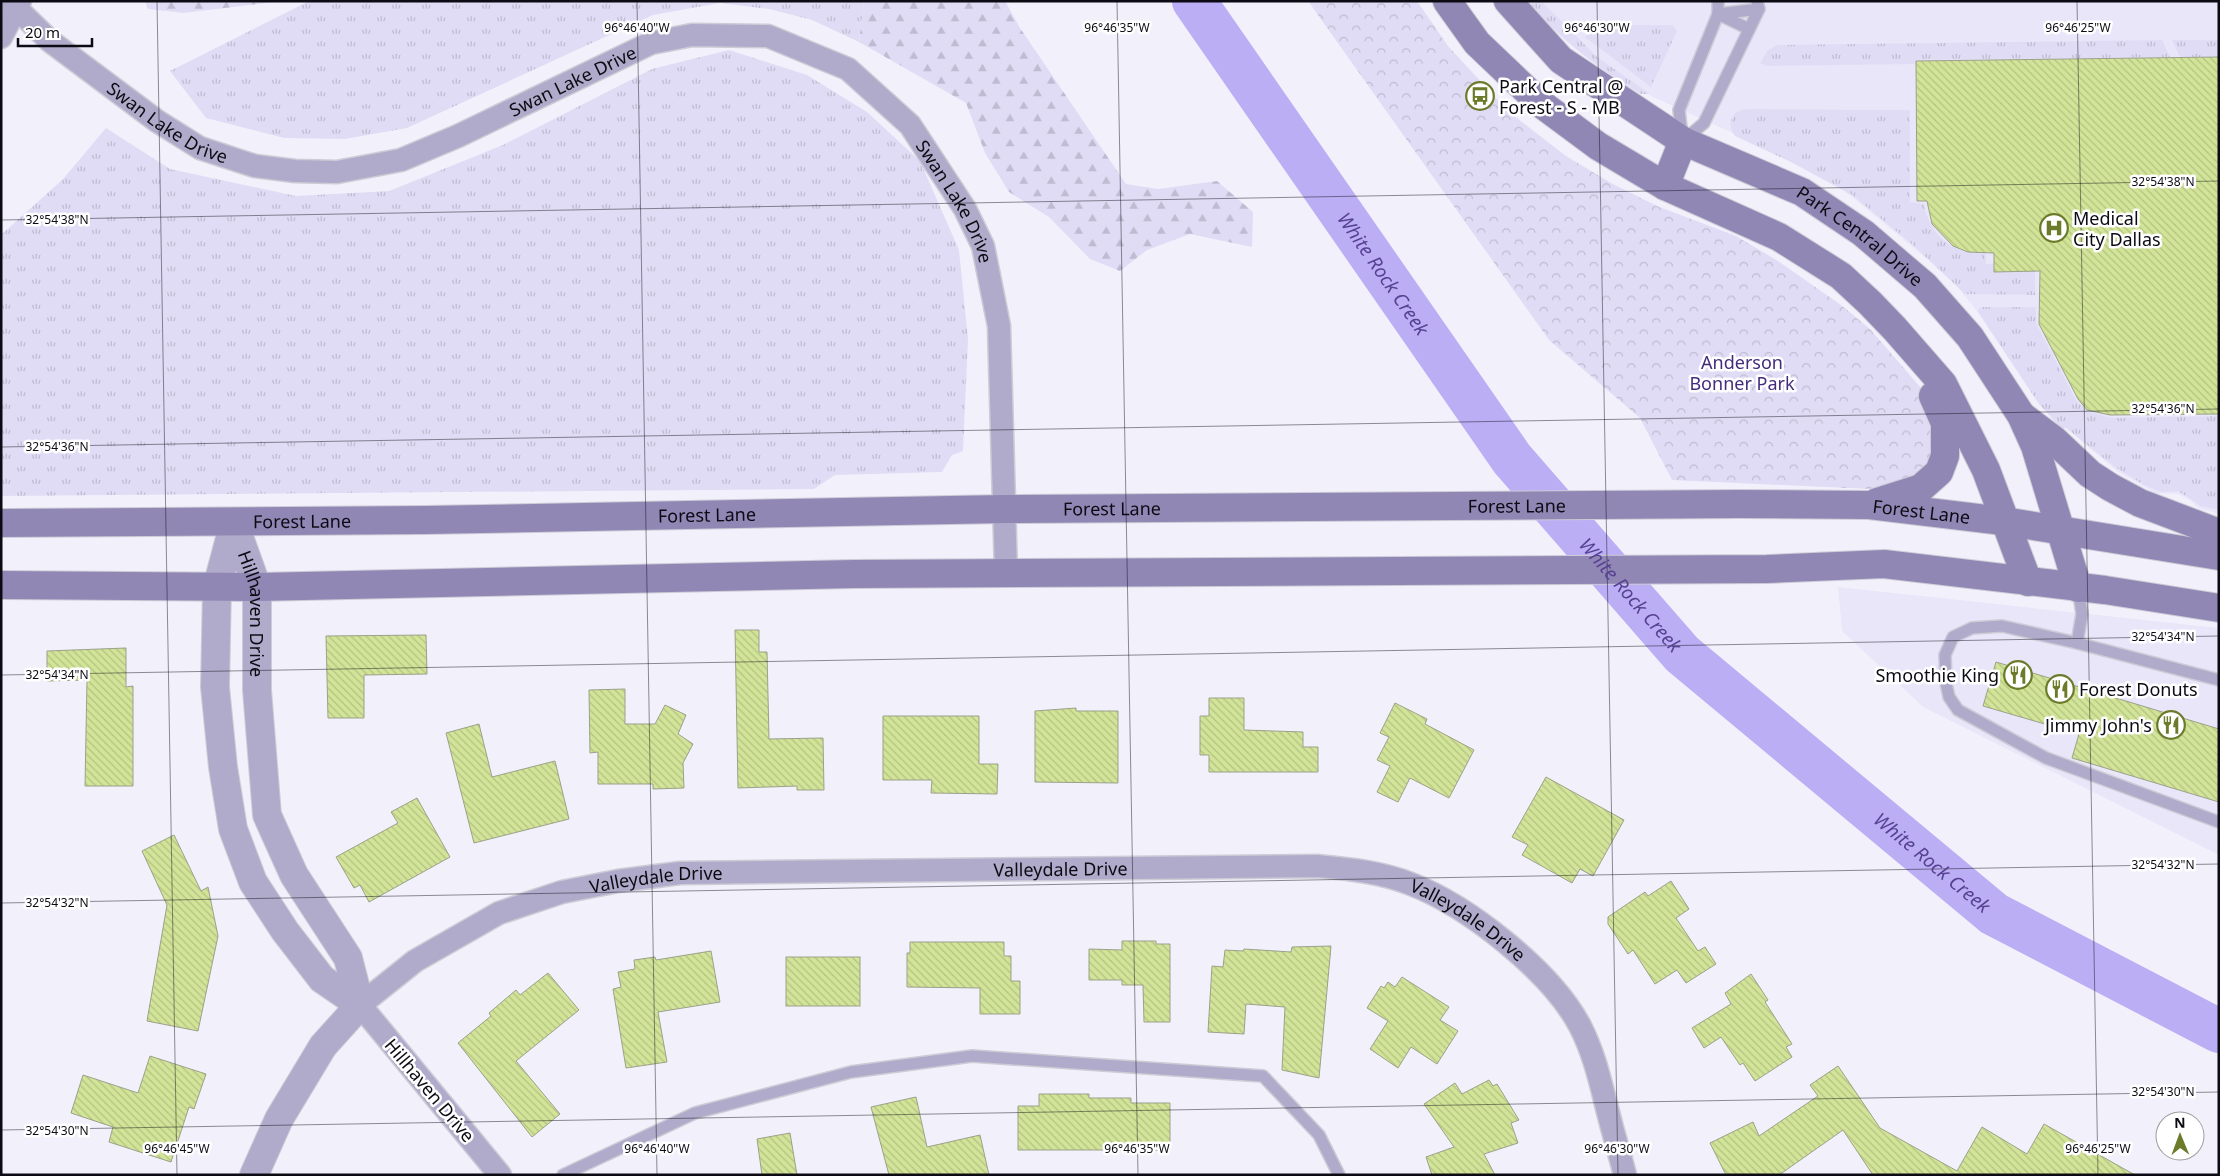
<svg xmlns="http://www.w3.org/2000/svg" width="2220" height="1176" viewBox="0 0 2220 1176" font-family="'Noto Sans',sans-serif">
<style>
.built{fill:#e9e6fa}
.grass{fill:url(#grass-tufts)}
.forest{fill:url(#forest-firs)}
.park{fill:url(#park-crowns)}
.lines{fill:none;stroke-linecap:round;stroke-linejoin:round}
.river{stroke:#bbaef4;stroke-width:44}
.building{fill:url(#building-back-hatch);stroke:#9ba18a}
.service-casing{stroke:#cdccd6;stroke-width:14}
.minor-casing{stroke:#cdccd6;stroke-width:25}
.tertiary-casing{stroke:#cdccd6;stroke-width:30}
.secondary-casing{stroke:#cdccd6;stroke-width:30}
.service{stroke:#b0abca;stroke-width:11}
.minor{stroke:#b0abca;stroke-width:22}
.tertiary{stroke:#b0abca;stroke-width:28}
.secondary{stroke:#9087b5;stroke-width:28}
.ticks{fill:none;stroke:#0c0b13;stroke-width:1;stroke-opacity:0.45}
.labels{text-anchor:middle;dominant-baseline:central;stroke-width:5;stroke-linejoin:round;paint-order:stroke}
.street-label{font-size:18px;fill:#0c0b13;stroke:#fff}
.poi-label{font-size:18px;fill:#0c0b13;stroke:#fff;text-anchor:start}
.park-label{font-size:18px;fill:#442c7d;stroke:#fff}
.water-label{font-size:19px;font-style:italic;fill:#574193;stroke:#fff}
.ticks-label{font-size:12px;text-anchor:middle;fill:#0c0b13;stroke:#fff;stroke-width:5;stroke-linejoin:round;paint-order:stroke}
</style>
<defs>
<pattern id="grass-tufts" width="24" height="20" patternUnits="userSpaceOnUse" patternTransform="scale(1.25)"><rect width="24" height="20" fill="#e0dcf5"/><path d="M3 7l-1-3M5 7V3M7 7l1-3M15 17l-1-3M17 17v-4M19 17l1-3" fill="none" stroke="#bfbbd1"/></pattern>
<pattern id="forest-firs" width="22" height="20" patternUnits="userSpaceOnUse" patternTransform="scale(1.25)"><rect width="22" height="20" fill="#e0dcf5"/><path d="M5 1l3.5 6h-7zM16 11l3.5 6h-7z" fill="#bfbbd1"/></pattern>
<pattern id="park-crowns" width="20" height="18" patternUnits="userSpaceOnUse" patternTransform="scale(1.25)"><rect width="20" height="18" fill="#e0dcf5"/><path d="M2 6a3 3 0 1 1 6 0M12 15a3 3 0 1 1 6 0" fill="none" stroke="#bfbbd1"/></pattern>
<pattern id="building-back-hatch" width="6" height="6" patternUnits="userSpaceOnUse" patternTransform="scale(1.25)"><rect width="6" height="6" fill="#d2e498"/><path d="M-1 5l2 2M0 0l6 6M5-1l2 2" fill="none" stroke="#b3c282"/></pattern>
</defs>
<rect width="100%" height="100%" fill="#f2f1fb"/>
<!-- built -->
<g class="built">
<path d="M 1528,1 L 2219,1 L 2219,514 L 2198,508 L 2190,500 L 2178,494 L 2155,493 L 2117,471 L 2082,442 L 1952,280 L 1826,175 L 1653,97 L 1586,56 Z"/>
<path d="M 1838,587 L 2219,628 L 2219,855 L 1923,707 L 1842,631 Z"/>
</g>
<!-- grass -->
<g class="grass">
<path d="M 309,1 L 864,1 L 859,42 L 812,20 L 769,9 L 720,3 L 653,15 L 407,128 L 345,139 L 284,138 L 206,118 L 170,71 Z"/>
<path d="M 1528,1 L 1541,1 L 1597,57 L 1650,94 L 1641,94 L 1634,90 C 1595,66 1557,37 1528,1 Z"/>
<path d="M 1596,25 L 1673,25 L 1677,31 L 1651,87 L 1585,37 Z"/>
<path d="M 2162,40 L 2170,57 L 1916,60 L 1916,64 L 1768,66 L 1760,63 L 1767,51 L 1777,45 Z"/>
<path d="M 2172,40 L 2219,40 L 2219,57 L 2180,57 Z"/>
<path d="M 729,50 L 807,75 L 867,112 L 920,161 L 959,250 L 968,339 L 963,451 L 952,455 L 942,472 L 835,475 L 814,489 L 1,496 L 1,235 L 63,179 L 106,128 L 170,169 L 296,196 L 389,191 L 503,145 L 652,69 Z"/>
<path d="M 1756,109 L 1910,110 L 1910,202 L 1924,204 C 1927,224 1941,244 1961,250 C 1969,252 1978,251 1985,251 L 1986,264 L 2035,263 L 2035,295 L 1965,294 L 1912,244 L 1852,195 L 1791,162 L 1735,136 C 1729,129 1729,115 1739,111 C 1744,109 1751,109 1756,109 Z"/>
<path d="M 1981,307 L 2036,307 L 2036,323 L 2076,400 L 2087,411 L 2111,418 L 2219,416 L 2219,510 L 2201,506 L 2178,491 L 2161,492 L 2144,485 L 2115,467 L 2066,428 L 2061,428 L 2039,404 L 1978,312 L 1978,310 Z"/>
</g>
<!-- forest -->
<g class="forest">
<path d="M 145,1 L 282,1 L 184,13 L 148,9 Z"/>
<path d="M 864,1 L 1005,1 L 1020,28 L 1126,184 L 1158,189 L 1217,181 L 1253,212 L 1252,247 L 1190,234 L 1147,250 L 1120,271 L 1090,259 L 1049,217 L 1009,192 L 985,153 L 966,103 L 859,42 Z"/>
</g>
<!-- park -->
<path class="park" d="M 1308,1 L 1417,1 L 1448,46 L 1508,111 L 1566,156 L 1611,183 L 1657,206 L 1736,236 L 1778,261 L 1841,305 L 1870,329 L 1921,388 L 1934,408 L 1940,439 L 1925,471 L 1892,490 L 1672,480 L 1640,418 L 1549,340 Z"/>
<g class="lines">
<!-- river -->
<path class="river" id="s1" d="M 1194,1 L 1512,459 L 1682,654 L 1994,914 L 2219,1031"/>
</g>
<!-- building -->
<g class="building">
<path d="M 2219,57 L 2219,414 L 2110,415 L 2087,410 L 2078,399 L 2039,324 L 2040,271 L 1994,272 L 1994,253 L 1968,252 L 1953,246 L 1932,224 L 1927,201 L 1917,201 L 1916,61 Z"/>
<path d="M 735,630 L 759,630 L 759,652 L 767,652 L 769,739 L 823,738 L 824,790 L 797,790 L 797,786 L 738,788 Z"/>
<path d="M 426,635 L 427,674 L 364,675 L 364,718 L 328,718 L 326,636 Z"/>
<path d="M 126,648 L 126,687 L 133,686 L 133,786 L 85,786 L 87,680 L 47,681 L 47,651 Z"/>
<path d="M 1996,662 L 2219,729 L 2219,802 L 2072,758 L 2079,734 L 1983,706 Z"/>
<path d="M 625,689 L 625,724 L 655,724 L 665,705 L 686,715 L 678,734 L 693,744 L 683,763 L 684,788 L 653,789 L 653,784 L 598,784 L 598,752 L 590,753 L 589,690 Z"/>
<path d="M 1209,698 L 1244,698 L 1244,730 L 1303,732 L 1303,747 L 1318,747 L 1318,772 L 1209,772 L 1209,755 L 1200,755 L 1200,716 L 1209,716 Z"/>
<path d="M 1395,703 L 1427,719 L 1425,724 L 1474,750 L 1449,798 L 1410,778 L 1398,802 L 1377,792 L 1390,766 L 1377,760 L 1389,737 L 1380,733 Z"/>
<path d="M 1076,708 L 1076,711 L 1118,711 L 1118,783 L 1035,782 L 1035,711 Z"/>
<path d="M 883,716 L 979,716 L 979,764 L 998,764 L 997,794 L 931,793 L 932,780 L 883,780 Z"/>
<path d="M 479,724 L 492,777 L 555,761 L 569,819 L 474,843 L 446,733 Z"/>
<path d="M 1546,777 L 1624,820 L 1593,876 L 1580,869 L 1572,883 L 1522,855 L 1528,845 L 1512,837 Z"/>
<path d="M 417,798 L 450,857 L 369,902 L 360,885 L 354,888 L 336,857 L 398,823 L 391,812 Z"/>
<path d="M 174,835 L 201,891 L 208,887 L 218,936 L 198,1031 L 147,1021 L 167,905 L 142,851 Z"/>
<path d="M 1671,881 L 1689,909 L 1676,918 L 1698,951 L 1705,947 L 1716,964 L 1686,983 L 1677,970 L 1655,984 L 1633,950 L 1628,954 L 1608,924 L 1608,917 L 1645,892 L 1648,896 Z"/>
<path d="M 1122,941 L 1156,941 L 1156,944 L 1170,944 L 1170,1022 L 1144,1022 L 1143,985 L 1122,985 L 1122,980 L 1089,980 L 1089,949 L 1122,950 Z"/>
<path d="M 910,942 L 1004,942 L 1004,956 L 1011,956 L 1011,981 L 1020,981 L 1020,1014 L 980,1014 L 980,988 L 907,987 L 907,953 L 910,953 Z"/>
<path d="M 1331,946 L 1319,1078 L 1282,1070 L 1285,1007 L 1246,1004 L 1244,1034 L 1208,1032 L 1212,966 L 1223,967 L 1225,950 L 1243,951 L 1244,949 L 1291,952 L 1292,947 Z"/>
<path d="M 711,951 L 720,1002 L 658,1012 L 667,1062 L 626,1068 L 613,989 L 621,987 L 618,972 L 635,969 L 634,960 L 655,957 L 656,960 Z"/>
<rect x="786" y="957" width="74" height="49"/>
<path d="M 548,973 L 579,1010 L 516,1061 L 560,1114 L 532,1137 L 458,1043 L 491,1016 L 489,1013 L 516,990 L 520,995 Z"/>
<path d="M 1751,974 L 1768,1000 L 1765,1002 L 1792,1044 L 1786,1047 L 1792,1057 L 1755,1081 L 1743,1063 L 1740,1065 L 1721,1037 L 1704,1048 L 1692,1028 L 1731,1004 L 1725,993 Z"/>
<path d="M 1402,977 L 1449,1007 L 1440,1020 L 1458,1031 L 1437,1064 L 1411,1047 L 1398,1068 L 1370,1049 L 1388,1021 L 1367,1008 L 1381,986 L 1384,988 L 1388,982 L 1395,987 Z"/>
<path d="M 150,1056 L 206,1074 L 194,1109 L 189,1107 L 171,1162 L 109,1142 L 113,1127 L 71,1113 L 83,1075 L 138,1093 Z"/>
<path d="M 1838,1066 L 1880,1128 L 1957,1171 L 1982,1127 L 2027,1154 L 2044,1124 L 2135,1175 L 1873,1175 L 1843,1130 L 1779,1175 L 1726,1175 L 1710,1143 L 1753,1122 L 1759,1136 L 1818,1096 L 1810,1085 Z"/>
<path d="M 1489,1080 L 1493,1086 L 1497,1084 L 1519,1120 L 1511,1123 L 1518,1143 L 1484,1154 L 1495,1175 L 1432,1175 L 1426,1157 L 1454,1147 L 1424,1104 L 1455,1083 L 1462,1094 Z"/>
<path d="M 1039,1094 L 1089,1094 L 1089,1098 L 1131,1098 L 1131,1103 L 1170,1103 L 1170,1150 L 1018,1150 L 1018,1106 L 1039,1106 Z"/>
<path d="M 916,1097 L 927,1147 L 980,1135 L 989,1175 L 889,1175 L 871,1107 Z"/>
<path d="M 790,1133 L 797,1175 L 762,1175 L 757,1139 Z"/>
</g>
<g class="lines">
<defs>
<g id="service">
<path d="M 1718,14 L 1759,9"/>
<path d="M 1718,14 L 1749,29"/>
<path d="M 1682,136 L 1679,110 L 1718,14 L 1718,1"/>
<path d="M 1684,140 L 1704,123 L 1759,9 L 1757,1"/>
<path d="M 2077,643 L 2082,614 L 2078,588"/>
<path d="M 2219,680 L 2077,643 L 2002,626 L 1972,628 L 1953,637 L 1945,655 L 1946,683 L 1949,697 L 1958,710 L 2046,758 L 2219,822"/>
<path d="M 563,1175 L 695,1113 L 851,1072 L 972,1056 L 1263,1076 L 1319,1135 L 1339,1175"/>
</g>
<g id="minor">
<path id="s2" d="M 9,1 L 50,41 L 157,121 L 200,148 L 255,166 L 295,171 L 337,172 L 401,160 L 458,136 L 651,43 L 692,35 L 768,36 L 848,69 L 910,125 L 965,209 L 983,246 L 999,326 L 1006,573"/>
<path d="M 1,37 L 20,1"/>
<path id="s3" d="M 500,1175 L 360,1005 L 415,961 L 499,913 L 562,892 L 618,881 L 680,873 L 1318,866 C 1349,869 1381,872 1411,884 C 1468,906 1551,971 1580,1026 C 1595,1055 1601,1085 1609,1116 C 1614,1136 1620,1155 1625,1175"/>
</g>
<g id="tertiary">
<path d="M 234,523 L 217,587 L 215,687 L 223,767 L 233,829 L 253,882 L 285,931 L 322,979 L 360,1005"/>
<path id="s4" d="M 234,523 L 257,587 L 257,690 L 267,815 L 294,875 L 348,958 L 360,1005"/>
<path d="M 254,1175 L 279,1119 L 323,1046 L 360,1005"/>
</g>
<g id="secondary">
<path d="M 1447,1 L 1477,43 L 1540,103 L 1598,146 L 1665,186 L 1779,237 L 1841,276 L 1870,303 L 1895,329 L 1943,384 L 1986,470 L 2028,582"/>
<path id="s5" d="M 1508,1 L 1561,60 L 1683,141 L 1802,192 L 1863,233 L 1925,286 L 1970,337 L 2021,415 L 2035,446 L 2078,588"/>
<path d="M 1665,186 L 1683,141"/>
<path d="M 2022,416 L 2054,440 L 2090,474 L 2110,487 L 2140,503 L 2219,533"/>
<path d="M 1877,502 L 1921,488 L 1939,472 L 1945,456 L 1945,423 L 1933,396"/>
<path id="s6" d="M 1,523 L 425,520 L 1005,509 L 1739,504 L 1869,505 L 2003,521 L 2219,556"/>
<path d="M 1,585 L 257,587 L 854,574 L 1767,569 L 1884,564 L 2105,590 L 2219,608"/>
</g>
</defs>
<!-- service casing -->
<use href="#service" class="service-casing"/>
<!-- minor casing -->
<use href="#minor" class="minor-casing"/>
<!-- tertiary casing -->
<use href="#tertiary" class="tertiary-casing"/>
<!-- secondary casing -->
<use href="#secondary" class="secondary-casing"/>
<!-- service -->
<use href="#service" class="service"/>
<!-- minor -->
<use href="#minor" class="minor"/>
<!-- tertiary -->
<use href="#tertiary" class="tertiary"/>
<!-- secondary -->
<use href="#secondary" class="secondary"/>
</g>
<!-- ticks -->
<path class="ticks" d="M 157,1 L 177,1175M 637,1 L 657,1175M 1117,1 L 1138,1175M 1597,1 L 1618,1175M 2077,1 L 2098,1175M 1,220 L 2219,181M 1,447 L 2219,409M 1,675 L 2219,636M 1,903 L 2219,864M 1,1130 L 2219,1092"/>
<!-- icons -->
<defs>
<symbol id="bus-ring" viewBox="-11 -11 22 22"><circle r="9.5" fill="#fff" stroke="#6b7b29" stroke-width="1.5"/><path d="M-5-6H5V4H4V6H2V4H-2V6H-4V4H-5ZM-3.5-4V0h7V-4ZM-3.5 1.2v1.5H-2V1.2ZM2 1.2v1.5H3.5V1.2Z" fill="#6b7b29"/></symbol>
<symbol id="hospital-ring" viewBox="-11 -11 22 22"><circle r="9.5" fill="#fff" stroke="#6b7b29" stroke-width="1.5"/><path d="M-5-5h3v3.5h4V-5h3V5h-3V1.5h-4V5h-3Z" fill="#6b7b29"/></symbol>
<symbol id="restaurant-ring" viewBox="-11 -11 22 22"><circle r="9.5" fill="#fff" stroke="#6b7b29" stroke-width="1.5"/><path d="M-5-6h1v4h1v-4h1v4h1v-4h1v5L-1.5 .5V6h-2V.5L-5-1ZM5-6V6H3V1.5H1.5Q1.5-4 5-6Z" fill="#6b7b29"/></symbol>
</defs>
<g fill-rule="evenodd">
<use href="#bus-ring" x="1464" y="80" width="32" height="32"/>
<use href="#hospital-ring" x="2038" y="212" width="32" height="32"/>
<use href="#restaurant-ring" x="2002" y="659" width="32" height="32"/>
<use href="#restaurant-ring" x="2044" y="673" width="32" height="32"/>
<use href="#restaurant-ring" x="2155" y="709" width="32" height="32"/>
</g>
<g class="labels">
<!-- street labels -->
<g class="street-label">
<text stroke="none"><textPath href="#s2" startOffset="636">Swan Lake Drive</textPath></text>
<text stroke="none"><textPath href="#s2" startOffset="201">Swan Lake Drive</textPath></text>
<text stroke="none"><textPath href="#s2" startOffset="1100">Swan Lake Drive</textPath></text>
<text stroke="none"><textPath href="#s5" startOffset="428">Park Central Drive</textPath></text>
<text stroke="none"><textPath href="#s6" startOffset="1516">Forest Lane</textPath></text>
<text stroke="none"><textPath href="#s6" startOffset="1111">Forest Lane</textPath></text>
<text stroke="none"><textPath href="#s6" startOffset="1921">Forest Lane</textPath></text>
<text stroke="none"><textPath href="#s6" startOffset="706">Forest Lane</textPath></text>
<text stroke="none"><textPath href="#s6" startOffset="301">Forest Lane</textPath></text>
<text stroke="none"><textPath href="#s4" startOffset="94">Hillhaven Drive</textPath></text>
<text stroke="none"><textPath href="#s3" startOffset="954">Valleydale Drive</textPath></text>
<text stroke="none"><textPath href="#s3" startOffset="549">Valleydale Drive</textPath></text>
<text stroke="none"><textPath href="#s3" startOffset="1374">Valleydale Drive</textPath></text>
<text transform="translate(430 1090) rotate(50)">Hillhaven Drive</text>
</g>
<!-- poi labels -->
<g class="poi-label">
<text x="1499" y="86">Park Central @<tspan x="1499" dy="21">Forest - S - MB</tspan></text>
<text x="2073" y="218">Medical<tspan x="2073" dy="21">City Dallas</tspan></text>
<text x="1999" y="675" text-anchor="end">Smoothie King</text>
<text x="2079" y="689">Forest Donuts</text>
<text x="2152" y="725" text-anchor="end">Jimmy John's</text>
</g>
<!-- park labels -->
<g class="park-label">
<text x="1742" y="362">Anderson<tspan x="1742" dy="21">Bonner Park</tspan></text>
</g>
<!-- water labels -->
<g class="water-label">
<text stroke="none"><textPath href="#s1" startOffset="332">White Rock Creek</textPath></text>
<text stroke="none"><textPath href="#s1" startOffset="738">White Rock Creek</textPath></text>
<text stroke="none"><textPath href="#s1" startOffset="1142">White Rock Creek</textPath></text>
</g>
</g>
<g class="ticks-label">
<text x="637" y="32">96°46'40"W</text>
<text x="1117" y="32">96°46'35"W</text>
<text x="1597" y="32">96°46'30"W</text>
<text x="2078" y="32">96°46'25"W</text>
<text x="2163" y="186">32°54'38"N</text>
<text x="57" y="224">32°54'38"N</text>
<text x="2163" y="413">32°54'36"N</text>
<text x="57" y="451">32°54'36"N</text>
<text x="2163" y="641">32°54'34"N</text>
<text x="57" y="679">32°54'34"N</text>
<text x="2163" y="869">32°54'32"N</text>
<text x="57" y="907">32°54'32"N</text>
<text x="2163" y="1096">32°54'30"N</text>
<text x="57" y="1135">32°54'30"N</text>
<text x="177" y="1153">96°46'45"W</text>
<text x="657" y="1153">96°46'40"W</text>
<text x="1137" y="1153">96°46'35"W</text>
<text x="1617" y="1153">96°46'30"W</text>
<text x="2098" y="1153">96°46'25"W</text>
</g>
<!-- border -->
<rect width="2220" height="1176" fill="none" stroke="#0c0b13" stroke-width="5"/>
<!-- north arrow -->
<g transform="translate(2180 1136) rotate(359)"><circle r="24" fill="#ffffff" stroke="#9e9da1"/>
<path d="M0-4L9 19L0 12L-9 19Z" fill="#6b7b29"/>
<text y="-8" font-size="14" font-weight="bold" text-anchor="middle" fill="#0c0b13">N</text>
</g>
<!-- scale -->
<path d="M18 38v8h74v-8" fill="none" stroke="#0c0b13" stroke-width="2.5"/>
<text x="25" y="38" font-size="15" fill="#0c0b13" stroke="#ffffff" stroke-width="4" paint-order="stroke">20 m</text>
</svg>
